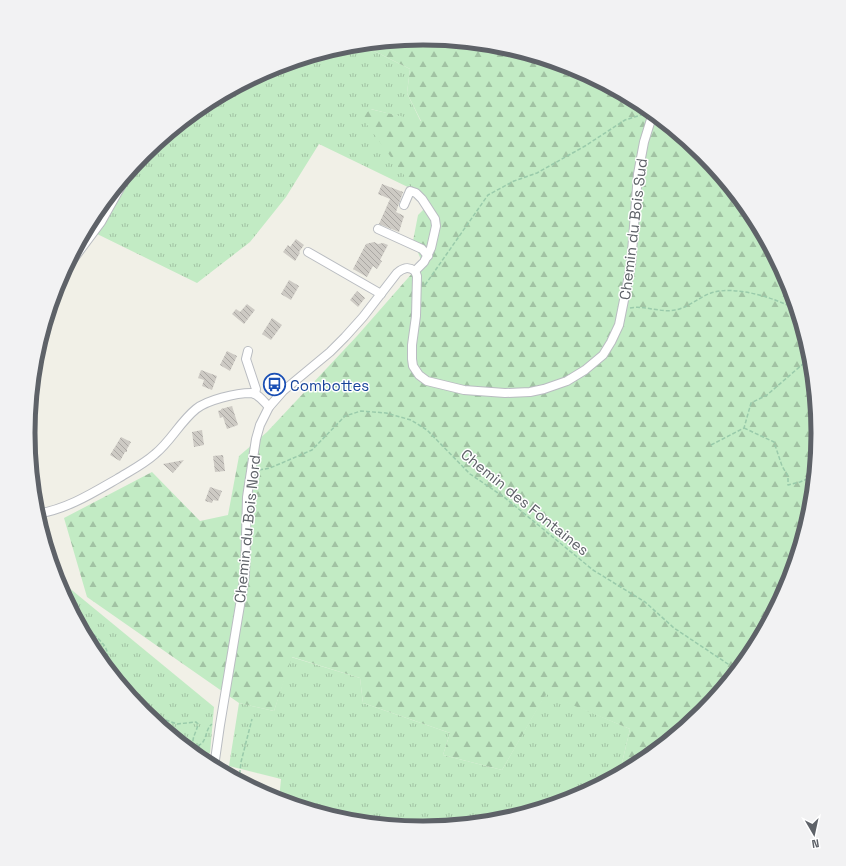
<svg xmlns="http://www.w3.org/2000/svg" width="846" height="866" viewBox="0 0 846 866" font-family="'Space Grotesk',sans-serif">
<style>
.grass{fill:url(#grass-tufts)}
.forest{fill:url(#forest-firs)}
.building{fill:url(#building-back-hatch)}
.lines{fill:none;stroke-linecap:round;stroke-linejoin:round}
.minor-casing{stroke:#b9bcc1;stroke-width:10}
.path{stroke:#99caaa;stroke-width:1.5;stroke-dasharray:4 2;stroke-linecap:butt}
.minor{stroke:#fff;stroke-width:8}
.labels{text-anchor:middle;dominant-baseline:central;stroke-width:3;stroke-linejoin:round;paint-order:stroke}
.street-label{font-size:15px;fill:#5e6268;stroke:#fff}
.transit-label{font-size:15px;fill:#164399;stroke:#fff;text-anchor:start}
.rim{fill:none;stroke:#5e6268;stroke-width:5}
</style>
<defs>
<pattern id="grass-tufts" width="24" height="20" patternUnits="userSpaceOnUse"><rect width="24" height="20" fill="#c2ebc4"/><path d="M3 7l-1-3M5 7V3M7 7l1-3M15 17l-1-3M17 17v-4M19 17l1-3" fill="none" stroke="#a1c2a3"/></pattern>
<pattern id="forest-firs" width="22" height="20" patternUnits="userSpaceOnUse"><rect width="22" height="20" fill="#c2ebc4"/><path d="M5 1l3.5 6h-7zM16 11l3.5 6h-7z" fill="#a1c2a3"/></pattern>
<pattern id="building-back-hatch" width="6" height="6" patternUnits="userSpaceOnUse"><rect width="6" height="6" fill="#cdcac4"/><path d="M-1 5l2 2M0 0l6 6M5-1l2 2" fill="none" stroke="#aaa7a3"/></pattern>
</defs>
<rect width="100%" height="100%" fill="#f1f0e7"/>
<!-- grass -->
<g class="grass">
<path d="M 360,44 L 410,69 L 407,93 L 421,122 L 371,109 L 416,191 L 319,144 L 286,197 L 250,242 L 197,283 L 89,230 L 78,245 L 95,213 L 144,154 L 204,104 L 272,68 L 346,46 Z"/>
<path d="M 57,581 L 62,582 L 214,707 L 210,753 L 198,757 L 144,712 L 94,652 Z"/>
<path d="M 291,657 L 360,678 L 363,703 L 450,733 L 443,755 L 502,770 L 546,693 L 630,729 L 622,763 L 631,767 L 633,766 L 574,798 L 500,820 L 423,828 L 346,820 L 279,800 L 281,779 L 229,766 L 239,703 L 274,711 Z"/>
</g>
<!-- forest -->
<path class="forest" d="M 423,38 L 500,46 L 574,68 L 643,105 L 702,154 L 752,214 L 788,282 L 810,356 L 818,433 L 810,510 L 788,584 L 751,653 L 702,712 L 642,762 C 633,767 632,767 622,763 L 630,729 L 546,694 L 502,770 L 443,755 L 450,733 L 363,703 L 360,678 L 292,657 L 274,711 L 239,703 L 87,597 L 64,518 L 152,472 L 200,521 L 228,515 L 239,456 L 267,432 L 357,336 L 422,262 L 413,241 L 418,215 L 428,205 L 416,191 L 362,118 L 370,109 L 421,121 L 407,93 L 410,69 L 360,44 Z"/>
<!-- building -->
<g class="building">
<path d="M 382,184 L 403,192 L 396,212 L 404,216 L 399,232 L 379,224 L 390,199 L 378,194 Z"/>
<path d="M 296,239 L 304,245 L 299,252 L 300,253 L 295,261 L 283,252 L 288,245 L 290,247 Z"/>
<path d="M 374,242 L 378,244 L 383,243 L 388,245 L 380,260 L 382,261 L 377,269 L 373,266 L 367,277 L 353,269 L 366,244 Z"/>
<path d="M 289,280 L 299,286 L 291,300 L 281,294 Z"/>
<path d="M 357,291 L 365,298 L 358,307 L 350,300 Z"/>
<path d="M 247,304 L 255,310 L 244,324 L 232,314 L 236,309 L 240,312 Z"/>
<path d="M 272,318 L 282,325 L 271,340 L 262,334 Z"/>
<path d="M 227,351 L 237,356 L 230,371 L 220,365 Z"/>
<path d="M 201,370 L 217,376 L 212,390 L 202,386 L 204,380 L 198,378 Z"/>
<path d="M 232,406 L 238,425 L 227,429 L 223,417 L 220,418 L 218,411 L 221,410 L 221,409 Z"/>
<path d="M 202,430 L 204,445 L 194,447 L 192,432 Z"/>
<path d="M 121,437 L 131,442 L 127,449 L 127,452 L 125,452 L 120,461 L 110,455 Z"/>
<path d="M 223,455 L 225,471 L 215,472 L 213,456 Z"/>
<path d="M 184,460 L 173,473 L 163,464 Z"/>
<path d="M 210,487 L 222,491 L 218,501 L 213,500 L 212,503 L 205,501 Z"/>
</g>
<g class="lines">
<defs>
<g id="minor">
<path d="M 404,205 L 410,191 L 416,193 L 422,199 L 435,219 L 436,226 L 431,248 L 424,262 L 415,271"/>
<path d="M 378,229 L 422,249 L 428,256"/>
<path d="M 308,252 L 381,294"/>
<path d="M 63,273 L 101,222 L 129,172"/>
<path d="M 248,351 L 246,359 L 256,389 L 255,394"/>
<path d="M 37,514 C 67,509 91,494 117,479 C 130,471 144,464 155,454 C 171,441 180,422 196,409 C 207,400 236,393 251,393 C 259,394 263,401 269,407"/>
<path d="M 214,767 L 220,725 L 245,575 L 247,497 L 256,439 L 260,425 L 269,407 L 283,391 L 330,352 L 345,337 L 363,317 L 397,273 C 403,268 408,266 415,271 L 417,276 L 416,316 L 412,345 L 412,359 L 413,366 L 419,375 L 427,381 L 464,390 L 505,393 L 530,392 L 544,389 L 567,381 L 585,370 L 603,355 L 611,342 L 619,325 L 631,265 L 638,174 L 644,142 L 653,113"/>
</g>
</defs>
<!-- minor casing -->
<use href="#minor" class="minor-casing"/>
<!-- path -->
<g class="path">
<path d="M 425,285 L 488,195 L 514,181 L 537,173 L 585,146 L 625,120 L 644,114"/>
<path d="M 630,308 C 645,305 660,313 675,310 C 688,308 699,297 711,293 C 736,285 774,298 796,309"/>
<path d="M 744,428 L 774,442 L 782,466 L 788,476 L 788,485 L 800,482 L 814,476"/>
<path d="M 711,445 L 744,428 L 751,403 L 767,395 L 811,357"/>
<path d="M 259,470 L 270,468 L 312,450 L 345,416 L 361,411 L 386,413 L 411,420 L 427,430 L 470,474 L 504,497 L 593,570 L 645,602 L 674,628 L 728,664 L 740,667"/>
<path d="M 83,631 L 90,631 C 100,641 114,650 104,664"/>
<path d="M 143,712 L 177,724 L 196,722 L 198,724 C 197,731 192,737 193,744 L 196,746 C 208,744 204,730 212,724"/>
<path d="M 239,780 L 241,762 L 252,719"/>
</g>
<!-- minor -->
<use href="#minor" class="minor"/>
</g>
<!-- icons -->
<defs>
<symbol id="bus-ring" viewBox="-11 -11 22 22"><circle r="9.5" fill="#fff" stroke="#1a4fb4" stroke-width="1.5"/><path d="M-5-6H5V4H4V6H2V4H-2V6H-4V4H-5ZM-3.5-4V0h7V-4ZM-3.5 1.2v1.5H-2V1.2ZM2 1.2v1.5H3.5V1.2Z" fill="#1a4fb4"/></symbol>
</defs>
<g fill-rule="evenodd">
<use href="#bus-ring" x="262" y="372" width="25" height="25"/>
</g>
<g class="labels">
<!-- street labels -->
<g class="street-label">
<text transform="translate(633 229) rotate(-83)">Chemin du Bois Sud</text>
<text transform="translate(525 502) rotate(39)">Chemin des Fontaines</text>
<text transform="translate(247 529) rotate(-84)">Chemin du Bois Nord</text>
</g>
<!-- transit labels -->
<g class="transit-label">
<text x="290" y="385">Combottes</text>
</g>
</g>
<!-- crop -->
<path d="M0 0H846V866H0ZM35 433a388 388 0 1 1 776 0a388 388 0 1 1-776 0Z" fill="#f2f2f3" fill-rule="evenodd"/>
<path class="rim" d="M35 433a388 388 0 1 1 776 0a388 388 0 1 1-776 0Z"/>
<!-- north arrow -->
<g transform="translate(814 834) rotate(171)" stroke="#ffffff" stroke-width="3" paint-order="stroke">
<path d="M0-3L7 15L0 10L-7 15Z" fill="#5e6268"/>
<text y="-6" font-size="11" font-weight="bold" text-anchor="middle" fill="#5e6268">N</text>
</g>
</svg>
